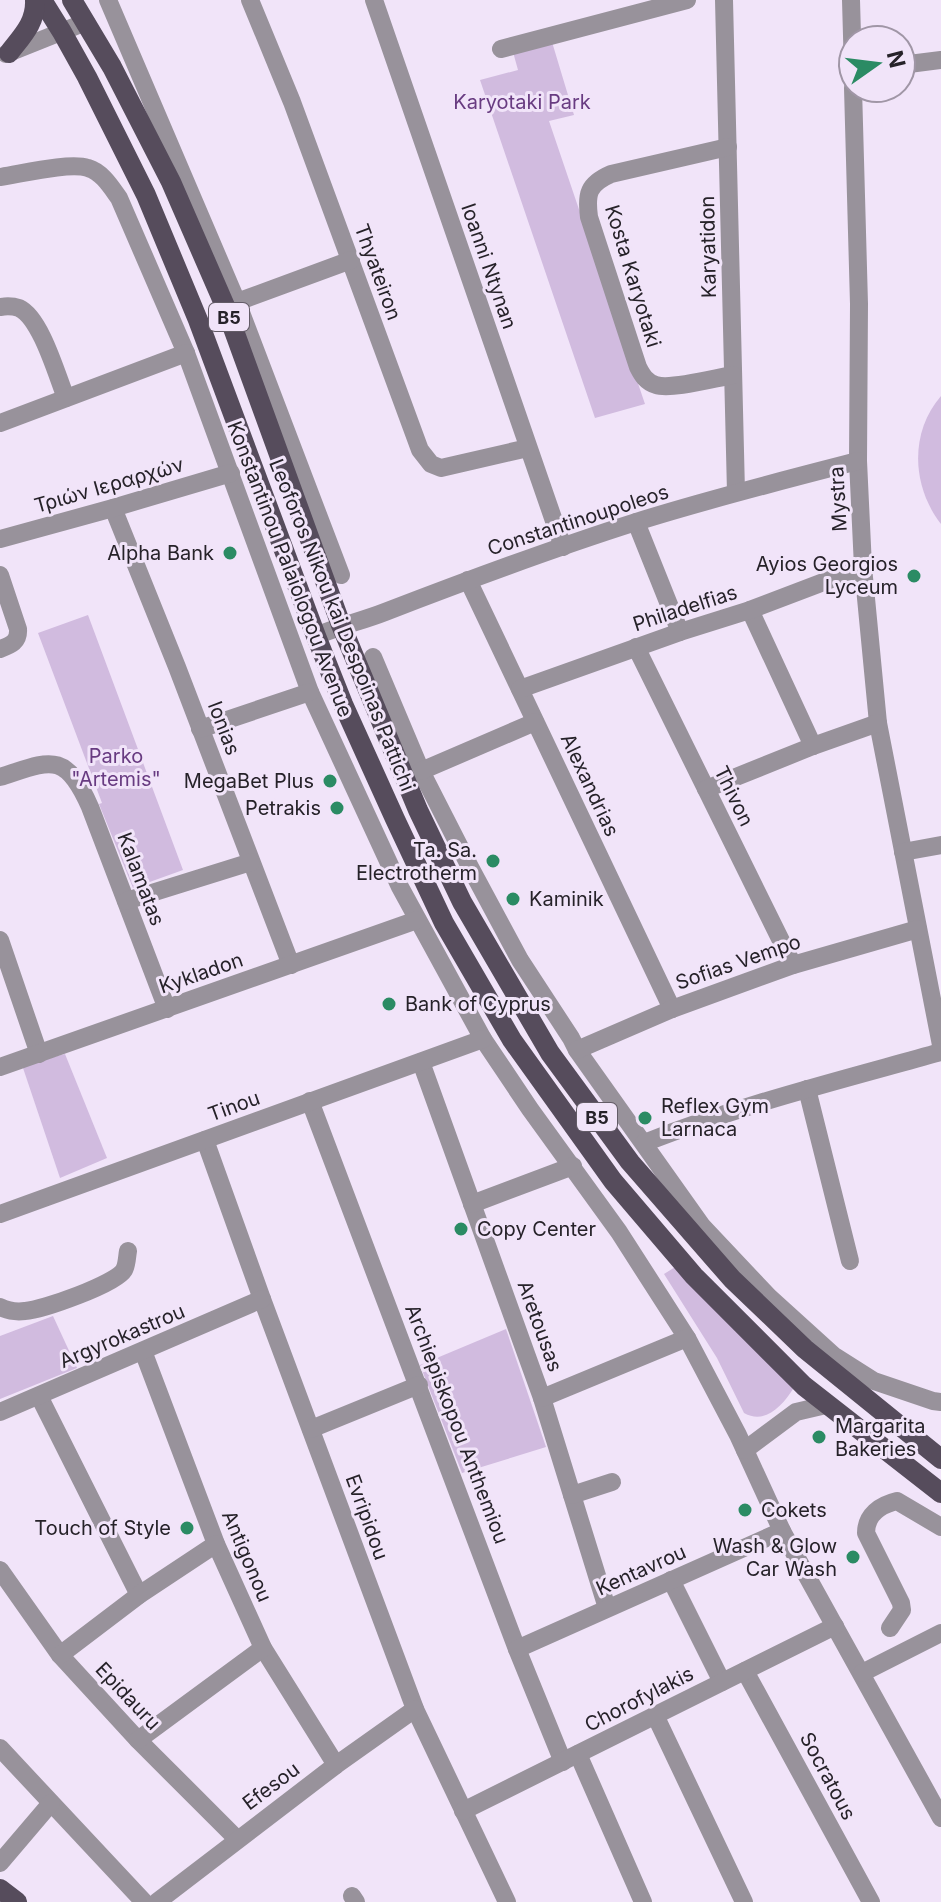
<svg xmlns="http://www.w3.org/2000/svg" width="941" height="1902" viewBox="0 0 941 1902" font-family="Inter,sans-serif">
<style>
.green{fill:#d1bbdf}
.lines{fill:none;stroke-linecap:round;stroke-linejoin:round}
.minor{stroke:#98929b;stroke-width:18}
.major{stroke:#564c5c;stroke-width:20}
.poi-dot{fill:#2b8b64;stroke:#f1e4f9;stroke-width:3}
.labels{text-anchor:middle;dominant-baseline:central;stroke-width:6;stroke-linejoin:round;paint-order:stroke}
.shield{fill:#f1e4f9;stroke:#635c67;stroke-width:2}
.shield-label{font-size:18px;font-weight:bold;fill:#262229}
.park-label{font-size:20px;fill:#683b81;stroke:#f1e4f9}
.street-label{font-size:20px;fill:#262229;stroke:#f1e4f9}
.poi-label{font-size:20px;fill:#262229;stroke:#f1e4f9;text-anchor:end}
</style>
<rect width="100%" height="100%" fill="#f1e4f9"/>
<!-- green -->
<g class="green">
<path d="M 552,42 L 574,115 L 549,121 L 645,404 L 595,418 L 480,80 L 518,70 L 513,52 Z"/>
<path d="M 941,396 L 941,524 C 912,487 909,433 941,396 Z"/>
<path d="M 88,615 L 183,870 L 133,888 L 99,804 L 102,803 L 38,633 Z"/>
<path d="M 65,1054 L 107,1158 L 60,1178 L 22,1065 Z"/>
<path d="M 680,1264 L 793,1389 C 782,1406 765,1425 744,1413 L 717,1358 L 664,1274 Z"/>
<path d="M 53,1316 L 77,1368 L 0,1399 L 0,1336 Z"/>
<path d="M 506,1329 L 546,1447 L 462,1473 L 420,1365 Z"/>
</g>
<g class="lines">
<!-- minor -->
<g class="minor">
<path d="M 108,0 L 237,302 L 341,575"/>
<path d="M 250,0 L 292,102 L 420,450 L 431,464 L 441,468 L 528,448"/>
<path d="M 374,0 L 563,547"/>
<path d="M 724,0 L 736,492"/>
<path d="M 851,0 L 853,71"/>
<path d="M 501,49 L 687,0"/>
<path d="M 6,54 L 86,22"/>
<path d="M 901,65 L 941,60"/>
<path d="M 853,88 L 859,304 L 858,461 L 863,567 L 878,723 L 941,1045"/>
<path d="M 728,147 L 611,174 C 588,184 586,194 589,217 L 638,367 C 642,375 646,382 656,385 C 671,390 715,378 733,375"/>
<path d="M 0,177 C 21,174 69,162 88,168 C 102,172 111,187 119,198 L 186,353 L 310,692 L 400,887 L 483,1039 L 530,1109 L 619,1232 L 687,1338 L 738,1435 L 782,1531 L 941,1818"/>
<path d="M 237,302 L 351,260"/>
<path d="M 0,307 C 6,306 13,306 19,308 C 41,318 57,376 66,398"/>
<path d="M 0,423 L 186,353"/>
<path d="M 113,508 L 177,667 L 291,965"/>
<path d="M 636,522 L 680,632"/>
<path d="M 0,539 L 113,508 L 231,473"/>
<path d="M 0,575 L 18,629 C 19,642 11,645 0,649"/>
<path d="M 468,580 L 672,1009"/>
<path d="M 750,610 L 813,746"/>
<path d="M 316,636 C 339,626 362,621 385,612 C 468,580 551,549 636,522 C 709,499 784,480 858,461"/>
<path d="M 636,647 L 793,965"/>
<path d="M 373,657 L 421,771 L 470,867 L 520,960 L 571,1038 L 577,1050 L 702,1226 L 769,1297 L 833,1355 L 874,1381 L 933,1401 L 941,1402"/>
<path d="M 520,689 L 680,632 L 750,610 L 863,567"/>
<path d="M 200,729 L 310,692"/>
<path d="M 421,771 L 535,722"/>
<path d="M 0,777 C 50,761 65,750 90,807 L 167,1009"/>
<path d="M 706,789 L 813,746 L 878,723"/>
<path d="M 903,852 L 941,845"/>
<path d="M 126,901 L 251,862"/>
<path d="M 0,940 L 39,1054"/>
<path d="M 577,1050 L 672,1009 L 793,965 L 918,929"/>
<path d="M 421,1062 L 542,1398 L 607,1608"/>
<path d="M 0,1067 L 417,920"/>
<path d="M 807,1089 L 850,1261"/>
<path d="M 310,1101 L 517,1649 L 563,1762"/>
<path d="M 205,1140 L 262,1299 L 415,1709 L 507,1902"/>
<path d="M 644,1143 C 740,1105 841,1080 941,1052"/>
<path d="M 472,1204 L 573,1166"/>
<path d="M 0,1214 L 483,1039"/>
<path d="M 0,1307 C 8,1311 17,1312 25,1311 C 42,1310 116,1284 124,1270 C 127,1265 127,1256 128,1251"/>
<path d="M 143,1351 L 216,1544 L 263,1648 L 336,1765"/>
<path d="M 39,1396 L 139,1595"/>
<path d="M 542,1398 L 687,1338"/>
<path d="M 0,1412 L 262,1299"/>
<path d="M 311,1429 L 419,1385"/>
<path d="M 745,1450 L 796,1412 L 826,1405"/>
<path d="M 572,1495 L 612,1482"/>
<path d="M 0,1570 L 60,1655 L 138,1740 L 237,1839"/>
<path d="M 671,1580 L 722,1682"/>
<path d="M 890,1628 L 902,1610 L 901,1603 L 866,1533 C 866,1515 880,1505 897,1501 L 941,1527"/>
<path d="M 517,1649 L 782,1531"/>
<path d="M 60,1655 L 139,1595 L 216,1544"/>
<path d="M 745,1671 L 871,1902"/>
<path d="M 862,1673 L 941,1633"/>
<path d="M 655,1715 L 744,1902"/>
<path d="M 138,1740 L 263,1648"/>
<path d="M 0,1748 L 144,1902"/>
<path d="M 578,1754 L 643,1902"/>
<path d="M 463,1811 L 835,1626"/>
<path d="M 0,1863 L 51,1803"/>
<path d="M 352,1896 L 356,1902"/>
<path d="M 157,1902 L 336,1765 L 415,1709"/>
</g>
<!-- major -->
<g class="major">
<path d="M 42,0 L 62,32 L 87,77 L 146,195 L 198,320 L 316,636 L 343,704 L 395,819 L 444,923 L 512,1040 L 613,1181 L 694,1276 L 804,1386 L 941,1493"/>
<path d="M 72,0 L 112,67 L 171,182 L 225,306 L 341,625 L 418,810 L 462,902 L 550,1053 L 630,1162 L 732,1279 L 805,1349 L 941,1459"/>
<path d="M 9,53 C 22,36 36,23 35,0"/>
<path d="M 0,1889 L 17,1902"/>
</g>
</g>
<!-- markers -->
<g class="poi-dot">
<circle cx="230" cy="553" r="8"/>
<circle cx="914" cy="576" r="8"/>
<circle cx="330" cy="781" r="8"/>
<circle cx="337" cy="808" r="8"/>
<circle cx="493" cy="861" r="8"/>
<circle cx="513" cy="899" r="8"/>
<circle cx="389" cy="1004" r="8"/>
<circle cx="645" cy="1118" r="8"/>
<circle cx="461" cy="1229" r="8"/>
<circle cx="819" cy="1437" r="8"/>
<circle cx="745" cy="1510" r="8"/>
<circle cx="187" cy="1528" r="8"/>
<circle cx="853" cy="1557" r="8"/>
</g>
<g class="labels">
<!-- shield labels -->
<g class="shield">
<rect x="209" y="303" width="40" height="28" rx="6"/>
<rect x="577" y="1103" width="40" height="28" rx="6"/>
</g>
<g class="shield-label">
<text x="229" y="317">B5</text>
<text x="597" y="1117">B5</text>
</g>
<!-- park labels -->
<g class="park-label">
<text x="522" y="102">Karyotaki Park</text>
<text x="116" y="756">Parko<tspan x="116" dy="23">"Artemis"</tspan></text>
</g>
<!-- street labels -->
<g class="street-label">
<text transform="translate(708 247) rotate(-91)">Karyatidon</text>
<text transform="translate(489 266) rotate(71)">Ioanni Ntynan</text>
<text transform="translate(378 272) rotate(70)">Thyateiron</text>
<text transform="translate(633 276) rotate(73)">Kosta Karyotaki</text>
<text transform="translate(109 485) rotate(-16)">Τριών Ιεραρχών</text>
<text transform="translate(838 499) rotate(-93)">Mystra</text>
<text transform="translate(578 520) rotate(-18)">Constantinoupoleos</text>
<text transform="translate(290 569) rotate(69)">Konstantinou Palaiologou Avenue</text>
<text transform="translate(685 608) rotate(-18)">Philadelfias</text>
<text transform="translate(342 625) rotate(68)">Leoforos Nikou kai Despoinas Pattichi</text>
<text transform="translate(224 728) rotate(69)">Ionias</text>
<text transform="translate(590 785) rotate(65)">Alexandrias</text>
<text transform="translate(734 796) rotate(64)">Thivon</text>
<text transform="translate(141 879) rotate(69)">Kalamatas</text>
<text transform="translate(738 962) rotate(-19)">Sofias Vempo</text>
<text transform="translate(201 973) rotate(-19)">Kykladon</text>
<text transform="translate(234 1106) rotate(-20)">Tinou</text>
<text transform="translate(540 1326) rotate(70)">Aretousas</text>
<text transform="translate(122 1336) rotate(-23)">Argyrokastrou</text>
<text transform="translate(457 1424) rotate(69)">Archiepiskopou Anthemiou</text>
<text transform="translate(367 1517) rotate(70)">Evripidou</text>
<text transform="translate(247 1556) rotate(67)">Antigonou</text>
<text transform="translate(641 1570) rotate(-24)">Kentavrou</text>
<text transform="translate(128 1696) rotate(47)">Epidauru</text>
<text transform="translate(639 1699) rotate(-27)">Chorofylakis</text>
<text transform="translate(828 1776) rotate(62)">Socratous</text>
<text transform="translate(271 1786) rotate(-37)">Efesou</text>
</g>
<!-- poi labels -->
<g class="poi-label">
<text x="214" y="553">Alpha Bank</text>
<text x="898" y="564">Ayios Georgios<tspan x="898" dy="23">Lyceum</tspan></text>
<text x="314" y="781">MegaBet Plus</text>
<text x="321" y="808">Petrakis</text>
<text x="477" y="850">Ta. Sa.<tspan x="477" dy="23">Electrotherm</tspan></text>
<text x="529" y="899" text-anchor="start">Kaminik</text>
<text x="405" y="1004" text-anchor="start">Bank of Cyprus</text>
<text x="661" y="1106" text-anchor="start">Reflex Gym<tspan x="661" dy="23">Larnaca</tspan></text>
<text x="477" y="1229" text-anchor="start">Copy Center</text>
<text x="835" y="1426" text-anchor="start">Margarita<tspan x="835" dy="23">Bakeries</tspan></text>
<text x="761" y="1510" text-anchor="start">Cokets</text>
<text x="171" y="1528">Touch of Style</text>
<text x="837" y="1546">Wash &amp; Glow<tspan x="837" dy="23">Car Wash</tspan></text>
</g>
</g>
<!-- north arrow -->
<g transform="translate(877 64) rotate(76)"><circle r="38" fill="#f1e4f9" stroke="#a096a6" stroke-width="2"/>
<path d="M0-6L14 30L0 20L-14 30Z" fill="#2b8b64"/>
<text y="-12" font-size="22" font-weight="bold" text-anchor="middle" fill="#262229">N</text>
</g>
</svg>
